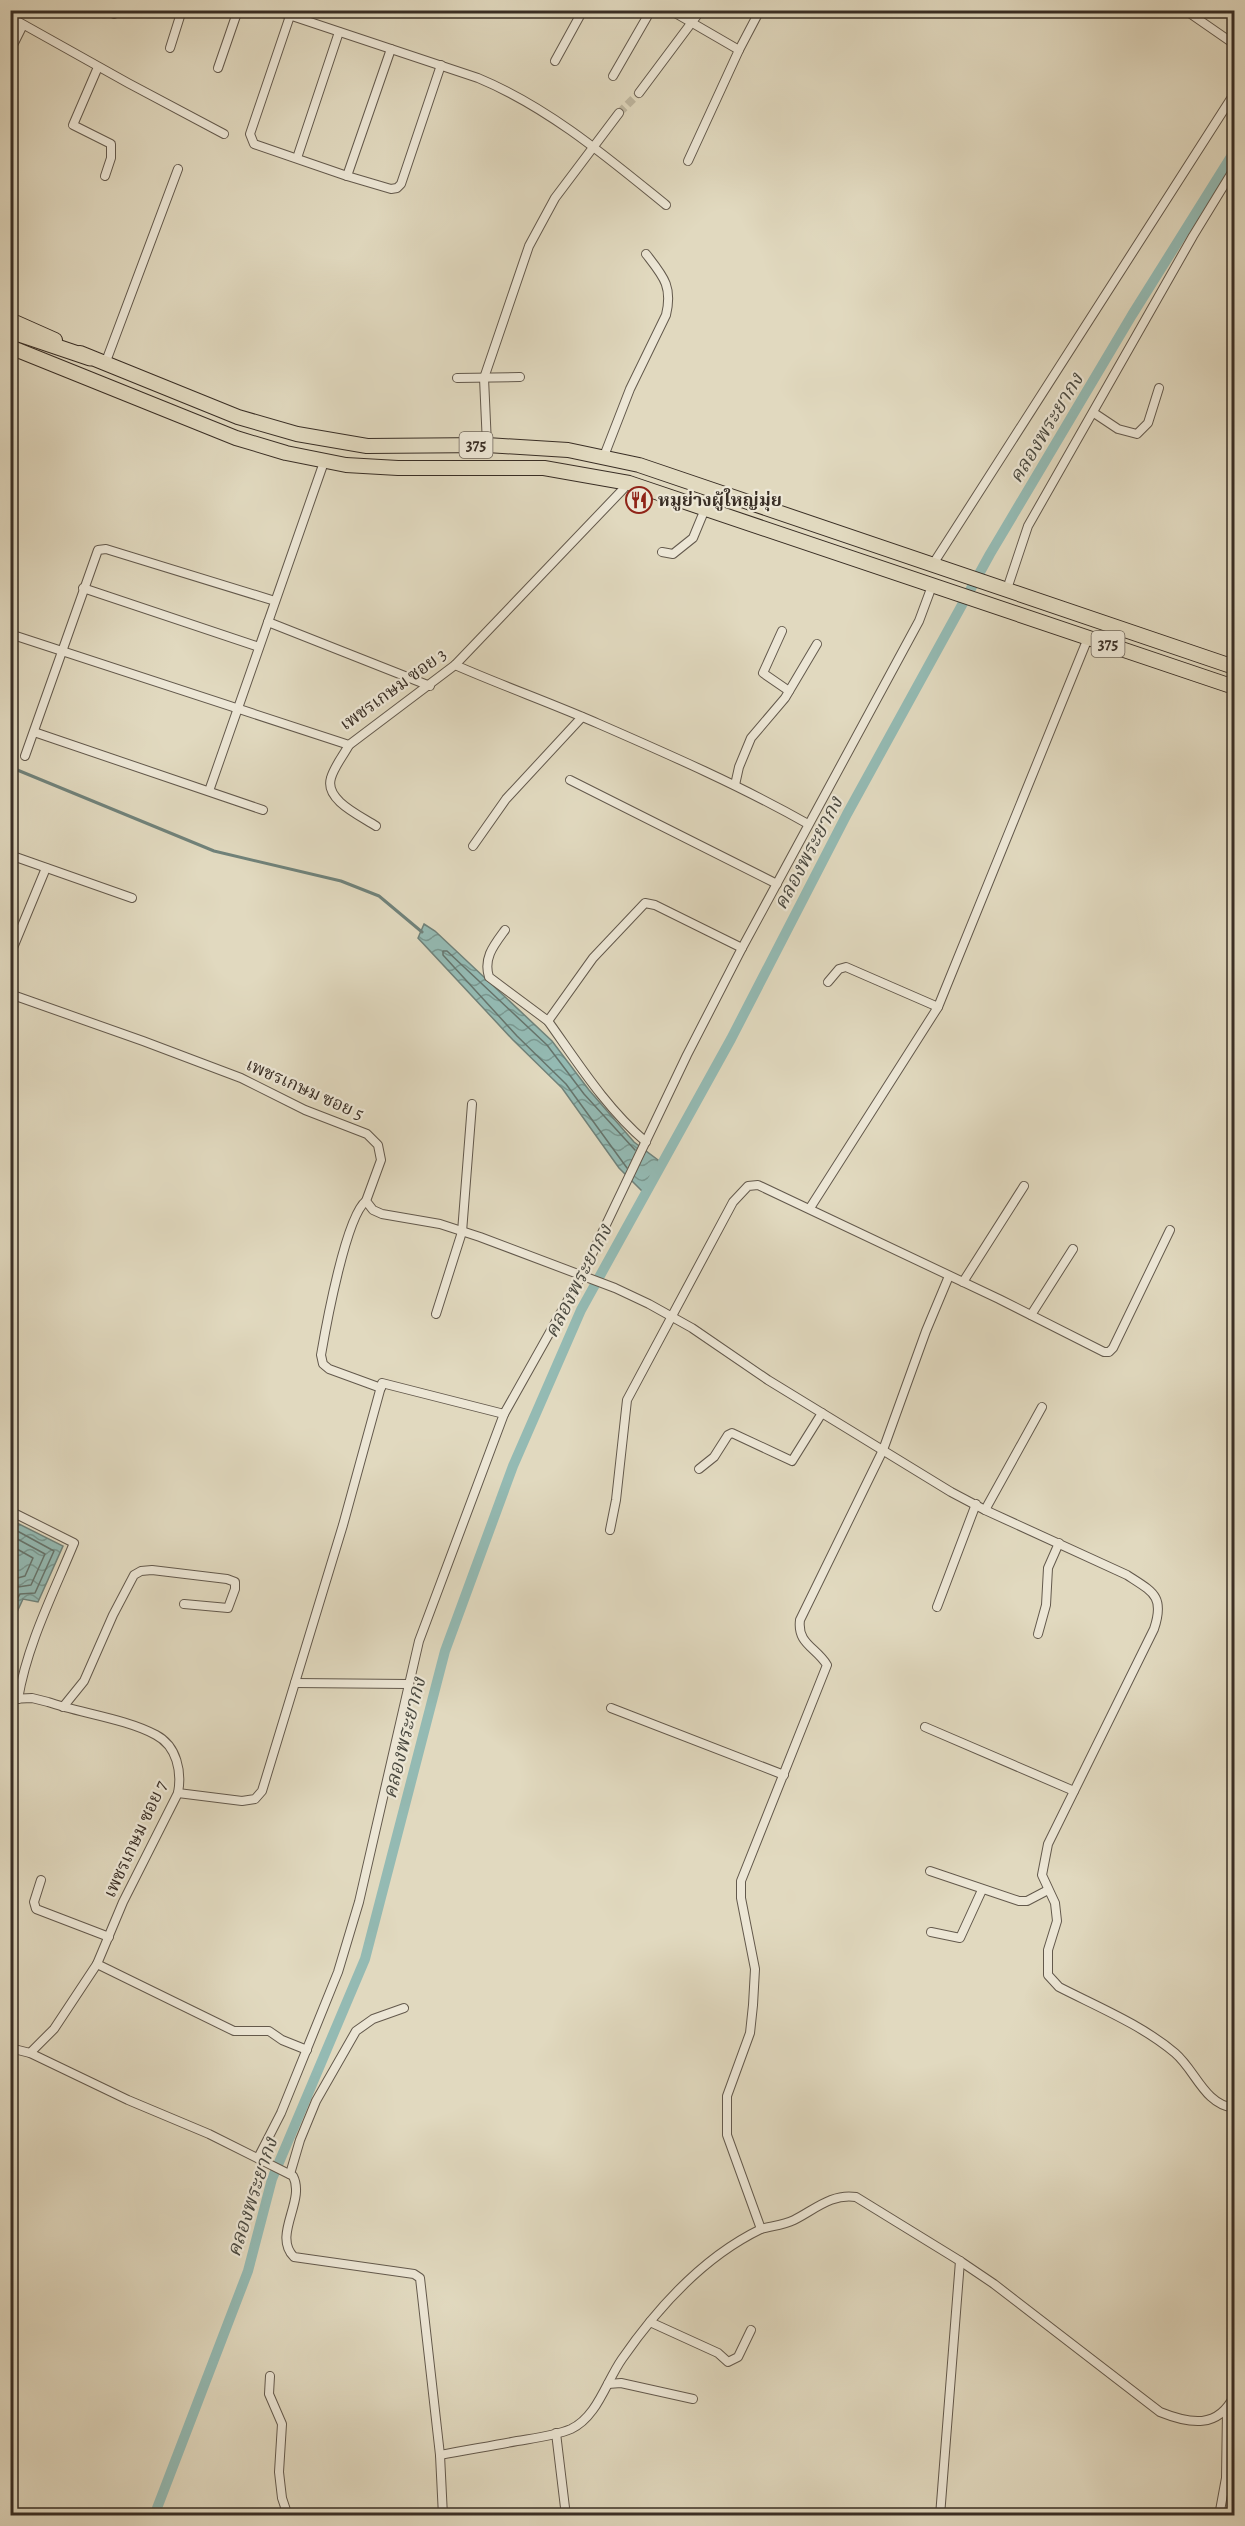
<svg xmlns="http://www.w3.org/2000/svg" width="1245" height="2526" viewBox="0 0 1245 2526" font-family="Alegreya,'Noto Serif Thai',serif">
<style>
.water{fill:url(#water-waves);stroke:#70827a;stroke-width:1.5}
.lines{fill:none;stroke-linecap:round;stroke-linejoin:round}
.shore{stroke:#66746c;stroke-width:1.5}
.stream{stroke:#70827a;stroke-width:3}
.canal{stroke:#94bab3;stroke-width:10}
.street-tunnel{stroke:#bfb7a0;stroke-width:8;stroke-dasharray:8 4;stroke-linecap:butt}
.street-casing{stroke:#63594c;stroke-width:10}
.primary-casing{stroke:#392e25;stroke-width:16}
.highway-casing{stroke:#392e25;stroke-width:17}
.street{stroke:#ece6d5;stroke-width:8}
.primary{stroke:#e1d9bf;stroke-width:14}
.highway{stroke:#e1d9bf;stroke-width:15}
.labels{text-anchor:middle;dominant-baseline:central;stroke-width:4.5;stroke-linejoin:round;paint-order:stroke}
.shield{fill:#ece6d5;stroke:#6f655a;stroke-width:1.5}
.shield-label{font-size:16px;font-weight:bold;fill:#392e25}
.poi-label{font-size:18px;font-weight:bold;fill:#392e25;stroke:#ece6d5;text-anchor:start}
.street-label{font-size:18px;fill:#392e25;stroke:#ece6d5}
.water-label{font-size:20px;font-style:italic;fill:#4b4a41;stroke:#ece6d5}
</style>
<defs>
<pattern id="water-waves" width="16" height="10" patternUnits="userSpaceOnUse" patternTransform="scale(1.5)"><rect width="16" height="10" fill="#94bab3"/><path d="M0 5q4-4 8 0t8 0" fill="none" stroke="#7a9891"/></pattern>
</defs>
<rect width="100%" height="100%" fill="#e1d9bf"/>
<filter id="stains"><feTurbulence type="fractalNoise" baseFrequency=".00333" numOctaves="4"/><feColorMatrix values="0 0 0 0 .2 0 0 0 0 .09 0 0 0 0 .02 0 0 0 .5 -.17"/></filter>
<radialGradient id="worn" r=".72"><stop offset=".6" stop-color="#630" stop-opacity="0"/><stop offset="1" stop-color="#630" stop-opacity=".3"/></radialGradient>
<!-- water -->
<g class="water">
<path d="M 424,924 L 435,931 L 552,1041 L 589,1090 L 634,1142 L 662,1163 L 645,1194 L 619,1168 L 562,1088 L 513,1040 L 418,938 Z"/>
<path d="M 11,1520 L 63,1546 L 38,1602 L 23,1599 L 11,1625 Z"/>
</g>
<g class="lines">
<!-- shore -->
<g class="shore">
<path d="M 627,1168 L 566,1084 L 517,1036 L 443,955 L 443,951 L 447,951 L 547,1045 L 584,1094 L 635,1150"/>
<path d="M 10,1527 L 54,1551 L 35,1593 L 20,1594 L 10,1611"/>
<path d="M 10,1535 L 45,1554 L 31,1585 L 18,1587 L 10,1594"/>
<path d="M 10,1545 L 33,1558 L 25,1576 L 10,1580"/>
</g>
<!-- stream -->
<path class="stream" d="M 10,767 L 214,851 L 341,881 L 379,896 L 422,932"/>
<!-- canal -->
<path class="canal" d="M 154,2516 L 248,2271 L 272,2179 L 365,1959 L 445,1651 L 513,1466 L 581,1310 L 731,1039 L 847,814 L 990,554 L 1132,315 L 1234,152"/>
<!-- street-tunnel -->
<path class="street-tunnel" d="M 619,113 L 639,93"/>
<defs>
<g id="street">
<path d="M 84,10 L 86,12"/>
<path d="M 274,10 L 478,78 C 548,107 607,157 666,205"/>
<path d="M 670,10 L 739,50 L 688,161"/>
<path d="M 1185,10 L 1234,44"/>
<path d="M 114,14 L 115,10"/>
<path d="M 290,16 L 250,134 L 254,144 L 347,176 L 391,49"/>
<path d="M 10,17 L 128,83 L 224,134"/>
<path d="M 170,48 L 182,10"/>
<path d="M 739,50 L 760,10"/>
<path d="M 10,51 L 23,25"/>
<path d="M 555,61 L 583,10"/>
<path d="M 98,67 L 73,125 L 111,144 L 111,158 L 105,176"/>
<path d="M 218,68 L 238,10"/>
<path d="M 613,76 L 651,10"/>
<path d="M 639,93 L 701,10"/>
<path d="M 297,158 L 339,32"/>
<path d="M 347,176 L 391,189 L 397,188 L 401,184 L 441,65"/>
<path d="M 105,364 L 178,169"/>
<path d="M 457,378 L 520,377"/>
<path d="M 1094,413 L 1118,429 L 1137,434 L 1148,423 L 1159,388"/>
<path d="M 487,445 L 484,378 L 529,246 L 555,198 L 619,113"/>
<path d="M 604,456 L 630,389 L 666,315 C 673,286 663,276 646,254"/>
<path d="M 662,552 L 673,554 L 693,538 L 705,509"/>
<path d="M 933,564 L 1234,94"/>
<path d="M 83,588 L 259,647"/>
<path d="M 1007,589 L 1028,526 L 1193,236 L 1234,169"/>
<path d="M 268,622 L 430,686"/>
<path d="M 782,631 L 763,673 L 789,691"/>
<path d="M 10,634 L 349,745 L 455,665 L 629,483"/>
<path d="M 455,665 C 503,686 551,703 599,724 C 670,755 741,786 808,824"/>
<path d="M 34,732 L 263,810"/>
<path d="M 349,745 C 343,756 334,767 331,778 C 324,800 361,816 376,826"/>
<path d="M 25,756 L 98,550 L 106,549 L 275,601"/>
<path d="M 570,780 L 777,884"/>
<path d="M 735,785 L 739,767 L 751,738 L 785,698 L 817,644"/>
<path d="M 209,791 L 324,462"/>
<path d="M 473,846 L 506,799 L 582,717"/>
<path d="M 10,855 L 132,898"/>
<path d="M 505,930 C 494,945 483,958 489,977 L 548,1021 L 593,958 L 645,903 L 655,905 L 742,948"/>
<path d="M 10,955 L 46,868"/>
<path d="M 828,982 L 839,969 L 846,967 L 938,1007"/>
<path d="M 10,994 L 143,1041 L 241,1078 L 305,1110 L 367,1134 L 378,1145 L 381,1160 L 366,1201 L 373,1210 L 382,1214 L 440,1224 L 480,1237 L 615,1288 L 649,1304 L 692,1328 L 768,1380 L 951,1492 L 985,1510 L 1127,1575 C 1153,1592 1165,1596 1154,1629 L 1048,1844 L 1042,1875 L 1055,1903 L 1057,1921 L 1048,1950 L 1048,1975 L 1059,1987 C 1098,2007 1142,2025 1175,2053 C 1196,2071 1204,2104 1234,2108"/>
<path d="M 548,1021 C 578,1063 606,1108 646,1142"/>
<path d="M 366,1201 C 346,1216 326,1326 321,1355 L 323,1364 L 329,1369 L 381,1388"/>
<path d="M 810,1208 L 938,1007 L 1088,638"/>
<path d="M 963,1282 L 1024,1186"/>
<path d="M 436,1314 L 462,1232 L 472,1104"/>
<path d="M 1031,1315 L 1073,1249"/>
<path d="M 699,1469 L 714,1457 L 728,1435 L 732,1433 L 792,1461 L 822,1413"/>
<path d="M 985,1510 L 1042,1407"/>
<path d="M 10,1511 L 74,1543 C 53,1594 27,1645 18,1699"/>
<path d="M 610,1530 L 616,1500 L 627,1400 L 733,1202 L 748,1186 L 758,1185 L 999,1299 L 1104,1352 L 1109,1352 L 1113,1348 L 1170,1230"/>
<path d="M 937,1607 L 976,1504"/>
<path d="M 1038,1634 L 1046,1605 L 1048,1568 L 1059,1543"/>
<path d="M 295,1683 L 408,1684"/>
<path d="M 10,1699 L 32,1698 L 48,1702 C 80,1713 127,1719 156,1735 C 177,1746 182,1772 178,1793 L 123,1902 L 97,1964 L 54,2029 L 30,2053"/>
<path d="M 63,1707 L 84,1681 L 113,1615 L 134,1575 L 141,1571 L 152,1570 L 227,1579 L 235,1582 L 235,1589 L 228,1608 L 184,1604"/>
<path d="M 611,1708 L 784,1775"/>
<path d="M 925,1727 L 1074,1791"/>
<path d="M 178,1793 L 242,1801 L 255,1799 L 262,1791 L 343,1525 L 382,1383 L 504,1414 L 582,1275 L 687,1055 L 742,948 L 919,621 L 932,586"/>
<path d="M 930,1871 L 1019,1901 L 1027,1901 L 1048,1890"/>
<path d="M 41,1880 L 34,1902 L 36,1909 L 109,1937"/>
<path d="M 931,1932 L 960,1938 L 982,1890"/>
<path d="M 97,1964 L 234,2031 L 269,2031 L 282,2040 L 307,2050"/>
<path d="M 10,2048 L 30,2053 L 128,2100 L 209,2134 L 293,2176 C 306,2201 272,2235 294,2257 L 414,2274 L 420,2278 L 440,2455 L 443,2516"/>
<path d="M 258,2158 L 281,2113 L 338,1972 L 359,1902 L 419,1641 L 504,1414"/>
<path d="M 290,2174 L 300,2140 L 316,2101 L 356,2031 L 373,2019 L 404,2008"/>
<path d="M 761,2229 C 772,2226 784,2225 794,2220 C 814,2210 832,2193 856,2197 L 960,2261 L 994,2284 L 1160,2412 C 1190,2424 1218,2429 1234,2396"/>
<path d="M 650,2322 L 718,2353 L 728,2362 L 738,2357 L 751,2330"/>
<path d="M 270,2376 L 269,2394 L 282,2424 L 279,2472 L 282,2498 L 288,2516"/>
<path d="M 608,2384 L 621,2383 L 693,2399"/>
<path d="M 556,2433 L 566,2516"/>
<path d="M 440,2455 C 466,2450 491,2446 517,2441 C 535,2438 554,2436 571,2429 C 597,2417 606,2382 622,2359 C 658,2307 703,2257 761,2229 L 727,2135 L 727,2096 L 750,2033 L 753,2005 L 755,1969 L 741,1898 L 741,1881 L 827,1665 C 816,1647 797,1644 800,1620 L 883,1450 L 926,1331 L 949,1276"/>
<path d="M 940,2516 L 960,2261"/>
<path d="M 1219,2516 L 1226,2478 L 1227,2410"/>
</g>
<g id="primary">
<path d="M 10,320 L 55,340"/>
<path d="M 10,347 L 236,438 L 286,453 L 346,465 L 398,468 L 544,468 L 629,483 L 1234,687"/>
<path d="M 80,353 L 238,417 L 297,434 L 367,446 L 487,445 L 568,450 L 639,465 L 1234,667"/>
</g>
<path id="highway" d="M 10,331 L 90,358"/>
</defs>
<!-- street casing -->
<use href="#street" class="street-casing"/>
<!-- primary casing -->
<use href="#primary" class="primary-casing"/>
<!-- highway casing -->
<use href="#highway" class="highway-casing"/>
<!-- street -->
<use href="#street" class="street"/>
<!-- primary -->
<use href="#primary" class="primary"/>
<!-- highway -->
<use href="#highway" class="highway"/>
</g>
<!-- icons -->
<defs>
<symbol id="restaurant-ring" viewBox="-11 -11 22 22"><circle r="9.5" fill="#ece6d5" stroke="#8f2418" stroke-width="1.5"/><path d="M-5-6h1v4h1v-4h1v4h1v-4h1v5L-1.5 .5V6h-2V.5L-5-1ZM5-6V6H3V1.5H1.5Q1.5-4 5-6Z" fill="#8f2418"/></symbol>
</defs>
<g fill-rule="evenodd">
<use href="#restaurant-ring" x="624" y="485" width="30" height="30"/>
</g>
<g class="labels">
<!-- shield labels -->
<g class="shield">
<rect x="459.5" y="432" width="33" height="26" rx="4.5"/>
<rect x="1091.5" y="631" width="33" height="26" rx="4.5"/>
</g>
<g class="shield-label">
<text x="476" y="445">375</text>
<text x="1108" y="644">375</text>
</g>
<!-- poi labels -->
<g class="poi-label">
<text x="658" y="500">หมูย่างผู้ใหญ่มุ่ย</text>
</g>
<!-- street labels -->
<g class="street-label">
<text transform="translate(393 689) rotate(-36)">เพชรเกษม ซอย 3</text>
<text transform="translate(305 1089) rotate(24)">เพชรเกษม ซอย 5</text>
<text transform="translate(135 1839) rotate(-65)">เพชรเกษม ซอย 7</text>
</g>
<!-- water labels -->
<g class="water-label">
<text transform="translate(1046 428) rotate(-59)">คลองพระยากง</text>
<text transform="translate(808 853) rotate(-62)">คลองพระยากง</text>
<text transform="translate(578 1281) rotate(-63)">คลองพระยากง</text>
<text transform="translate(404 1738) rotate(-76)">คลองพระยากง</text>
<text transform="translate(252 2197) rotate(-72)">คลองพระยากง</text>
</g>
</g>
<!-- margin -->
<rect width="1245" height="2526" fill="none" stroke="#e1d9bf" stroke-width="36"/>
<rect x="12" y="12" width="1221" height="2502" fill="none" stroke="#392e25" stroke-width="3"/>
<rect x="18" y="18" width="1209" height="2490" fill="none" stroke="#392e25" stroke-width="1.5"/>
<rect width="100%" height="100%" filter="url(#stains)"/>
<rect width="100%" height="100%" fill="url(#worn)"/>
</svg>
